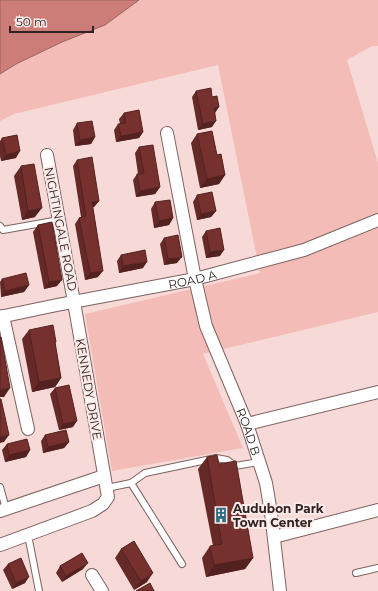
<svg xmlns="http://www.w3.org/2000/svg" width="378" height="591" viewBox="0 0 378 591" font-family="Montserrat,sans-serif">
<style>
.green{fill:#f3bcb7}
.water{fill:#cc7d78;stroke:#9d625e}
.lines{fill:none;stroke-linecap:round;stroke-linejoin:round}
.lane-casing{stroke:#7c6361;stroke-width:8}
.street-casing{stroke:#7c6361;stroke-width:14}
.lane{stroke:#fff;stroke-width:6}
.street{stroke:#fff;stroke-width:12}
.wall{fill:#652928}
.shaded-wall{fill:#532220}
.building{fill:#76302e;stroke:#532220}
.labels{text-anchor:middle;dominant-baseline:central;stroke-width:4;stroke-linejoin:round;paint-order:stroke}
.street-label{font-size:12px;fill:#2f2423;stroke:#fceae8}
.poi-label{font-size:12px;font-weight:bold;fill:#2f2423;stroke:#fceae8;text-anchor:start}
</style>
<rect width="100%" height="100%" fill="#f7dad7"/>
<!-- green -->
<path class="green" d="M 139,0 L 378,0 L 378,46 L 372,46 L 347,60 L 378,163 L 378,312 L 203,354 L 243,448 L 112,471 L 85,314 L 260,273 L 218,65 L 14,114 L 0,121 L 0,74 L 16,64 L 62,42 L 105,25 Z"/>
<!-- water -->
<path class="water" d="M 0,0 L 139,0 L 105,25 L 62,42 L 16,64 L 0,74 Z"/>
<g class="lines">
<defs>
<g id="lane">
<path d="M 0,226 L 3,230 L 59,220"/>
<path d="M 131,483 L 145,473 L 216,458 L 227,460 L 235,466 L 259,462"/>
<path d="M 0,487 L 6,509"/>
<path d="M 107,488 L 131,483 L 182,564"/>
<path d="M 28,535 L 39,591"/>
<path d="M 356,573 L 378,568"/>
</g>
<g id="street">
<path id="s1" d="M 167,133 L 195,279 L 206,326 L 247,424 L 266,483 L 271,513 L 280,591"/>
<path d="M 3,316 L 28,429"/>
<path id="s2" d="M 0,317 L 57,305 L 195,279 L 304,250 L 378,220"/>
<path d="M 247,424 L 378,392"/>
<path d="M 0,511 L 104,476"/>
<path d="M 274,537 L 378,510"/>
<path d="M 0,545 L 92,511 L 103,504 L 108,497 L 74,302 L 47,155"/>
<path d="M 92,575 L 102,591"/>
</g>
</defs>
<!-- lane casing -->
<use href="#lane" class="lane-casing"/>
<!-- street casing -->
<use href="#street" class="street-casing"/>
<!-- lane -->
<use href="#lane" class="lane"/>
<!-- street -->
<use href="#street" class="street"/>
</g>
<!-- wall -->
<g class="wall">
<path d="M 196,91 L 212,97 L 215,113 L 212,127 L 198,130 L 192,97 Z"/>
<path d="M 124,113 L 143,132 L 139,138 L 116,142 L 114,130 L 118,124 L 120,124 L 119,119 Z"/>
<path d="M 77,123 L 95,137 L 91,144 L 75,146 L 73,130 Z"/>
<path d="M 197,134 L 217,155 L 225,175 L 219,184 L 200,188 L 191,143 Z"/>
<path d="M 2,138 L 16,158 L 1,161 L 0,156 L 0,141 Z"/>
<path d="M 139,147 L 160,187 L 155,194 L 136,197 L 133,180 L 137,174 L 138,174 L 135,153 Z"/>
<path d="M 77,160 L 99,201 L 94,207 L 93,207 L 98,277 L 85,280 L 75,224 L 79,218 L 81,217 L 73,166 Z"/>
<path d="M 21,166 L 35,217 L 22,220 L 14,176 Z"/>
<path d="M 197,195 L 216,211 L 211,217 L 197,220 L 193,202 Z"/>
<path d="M 155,202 L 173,218 L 169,225 L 154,228 L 151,209 Z"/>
<path d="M 38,225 L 57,286 L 44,289 L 33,232 Z"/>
<path d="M 206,231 L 220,256 L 206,258 L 202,237 Z"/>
<path d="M 164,238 L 177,263 L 164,265 L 160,244 Z"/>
<path d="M 121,255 L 143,268 L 119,273 L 117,261 Z"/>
<path d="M 2,279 L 29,285 L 24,292 L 1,297 L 0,282 Z"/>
<path d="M 29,330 L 55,343 L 61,378 L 55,387 L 32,392 L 22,339 Z"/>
<path d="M 55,388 L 73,427 L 59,430 L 50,394 Z"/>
<path d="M 45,435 L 69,442 L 64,448 L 43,453 L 41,441 Z"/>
<path d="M 7,444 L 30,450 L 26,457 L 5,462 L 2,450 Z"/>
<path d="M 207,457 L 219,464 L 253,558 L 245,569 L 206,577 L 202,558 L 210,546 L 213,546 L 198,469 Z"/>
<path d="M 121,549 L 147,582 L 134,590 L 115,558 Z"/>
<path d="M 8,564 L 25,583 L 12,589 L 3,570 Z"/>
<path d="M 60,566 L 83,569 L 62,582 L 56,573 Z"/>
</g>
<!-- shaded-wall -->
<g class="shaded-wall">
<path d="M 219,107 L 215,113 L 214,108 Z"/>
<path d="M 216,121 L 212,127 L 198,130 L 203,124 Z"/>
<path d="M 143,132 L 139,138 L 116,142 L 121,136 Z"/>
<path d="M 95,137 L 91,144 L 75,146 L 80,140 Z"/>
<path d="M 20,151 L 16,158 L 1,161 L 6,155 Z"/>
<path d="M 225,175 L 219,184 L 200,188 L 207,179 Z"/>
<path d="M 160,187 L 155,194 L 136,197 L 140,191 Z"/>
<path d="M 99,201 L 94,207 L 88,208 L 92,202 Z"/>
<path d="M 42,208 L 35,217 L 22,220 L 28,211 Z"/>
<path d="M 216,211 L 211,217 L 197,220 L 201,214 Z"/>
<path d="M 173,218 L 169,225 L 154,228 L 159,221 Z"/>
<path d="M 224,250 L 220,256 L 206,258 L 210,252 Z"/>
<path d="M 182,257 L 177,263 L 164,265 L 168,259 Z"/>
<path d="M 147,262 L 143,268 L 119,273 L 123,266 Z"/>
<path d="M 103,271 L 98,277 L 85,280 L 90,273 Z"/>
<path d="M 62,280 L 57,286 L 44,289 L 49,282 Z"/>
<path d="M 29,285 L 24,292 L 1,297 L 5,291 Z"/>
<path d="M 61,378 L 55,387 L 32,392 L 39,382 Z"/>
<path d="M 10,388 L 4,397 L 0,397 L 0,390 Z"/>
<path d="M 77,421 L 73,427 L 59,430 L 63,424 Z"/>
<path d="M 9,435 L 4,442 L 0,443 L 0,437 Z"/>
<path d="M 69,442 L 64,448 L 43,453 L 48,447 Z"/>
<path d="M 30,450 L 26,457 L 5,462 L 9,455 Z"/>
<path d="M 253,558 L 245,569 L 206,577 L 214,565 Z"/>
<path d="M 88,563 L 83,569 L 62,582 L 66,576 Z"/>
<path d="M 153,573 L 147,582 L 134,590 L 141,581 Z"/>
<path d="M 29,577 L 25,583 L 12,589 L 16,583 Z"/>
</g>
<!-- building -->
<g class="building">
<path d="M 211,88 L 212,97 L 217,96 L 219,107 L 214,108 L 216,121 L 203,124 L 196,91 Z"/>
<path d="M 139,110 L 143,132 L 121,136 L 118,124 L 126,123 L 124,113 Z"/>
<path d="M 92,121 L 95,137 L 80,140 L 77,123 Z"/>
<path d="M 212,131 L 217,155 L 221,154 L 225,175 L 207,179 L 197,134 Z"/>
<path d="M 17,135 L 20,151 L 6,155 L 2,138 Z"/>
<path d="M 153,145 L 160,187 L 140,191 L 137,174 L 144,173 L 139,147 Z"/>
<path d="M 92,157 L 99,201 L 92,202 L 103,271 L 90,273 L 79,218 L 86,216 L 77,160 Z"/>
<path d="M 34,164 L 42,208 L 28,211 L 21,166 Z"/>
<path d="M 212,192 L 216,211 L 201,214 L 197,195 Z"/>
<path d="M 170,200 L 173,218 L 159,221 L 155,202 Z"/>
<path d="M 52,222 L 62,280 L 49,282 L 38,225 Z"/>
<path d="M 220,228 L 224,250 L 210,252 L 206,231 Z"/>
<path d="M 178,235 L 182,257 L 168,259 L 164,238 Z"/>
<path d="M 145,250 L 147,262 L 123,266 L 121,255 Z"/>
<path d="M 26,273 L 29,285 L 5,291 L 2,279 Z"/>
<path d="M 53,325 L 56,342 L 55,342 L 61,378 L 39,382 L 29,330 Z"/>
<path d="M 0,337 L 1,337 L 10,388 L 0,390 Z"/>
<path d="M 69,385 L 77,421 L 63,424 L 55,388 Z"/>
<path d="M 0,399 L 1,399 L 9,435 L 0,437 Z"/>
<path d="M 66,430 L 69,442 L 48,447 L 45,435 Z"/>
<path d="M 27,439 L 30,450 L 9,455 L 7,444 Z"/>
<path d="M 217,455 L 219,464 L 236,461 L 253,558 L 214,565 L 210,546 L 222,544 L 207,457 Z"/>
<path d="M 134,541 L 153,573 L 141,581 L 121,549 Z"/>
<path d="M 82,553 L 88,563 L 66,576 L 60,566 Z"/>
<path d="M 21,558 L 29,577 L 16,583 L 8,564 Z"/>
<path d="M 150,583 L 154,591 L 136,591 Z"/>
</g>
<!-- icons -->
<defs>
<symbol id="building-bare" viewBox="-9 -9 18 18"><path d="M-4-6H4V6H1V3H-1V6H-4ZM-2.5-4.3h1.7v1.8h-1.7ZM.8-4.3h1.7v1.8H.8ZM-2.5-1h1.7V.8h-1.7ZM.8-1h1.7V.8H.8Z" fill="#2e6f83" stroke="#fceae8" stroke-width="2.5" paint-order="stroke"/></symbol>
</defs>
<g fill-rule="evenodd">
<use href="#building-bare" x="210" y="504" width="22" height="22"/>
</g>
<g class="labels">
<!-- street labels -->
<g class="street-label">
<text transform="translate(61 229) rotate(79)">NIGHTINGALE ROAD</text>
<text stroke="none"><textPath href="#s2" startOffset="196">ROAD A</textPath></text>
<text transform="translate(89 389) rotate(80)">KENNEDY DRIVE</text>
<text stroke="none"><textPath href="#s1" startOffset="311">ROAD B</textPath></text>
</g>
<!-- poi labels -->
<g class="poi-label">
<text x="233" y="508">Audubon Park<tspan x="233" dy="14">Town Center</tspan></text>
</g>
</g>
<!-- scale -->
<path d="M10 26v6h83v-6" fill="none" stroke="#2f2423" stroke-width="2"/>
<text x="16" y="26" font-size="12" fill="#2f2423" stroke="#fceae8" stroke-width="3" paint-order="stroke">50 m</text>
</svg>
